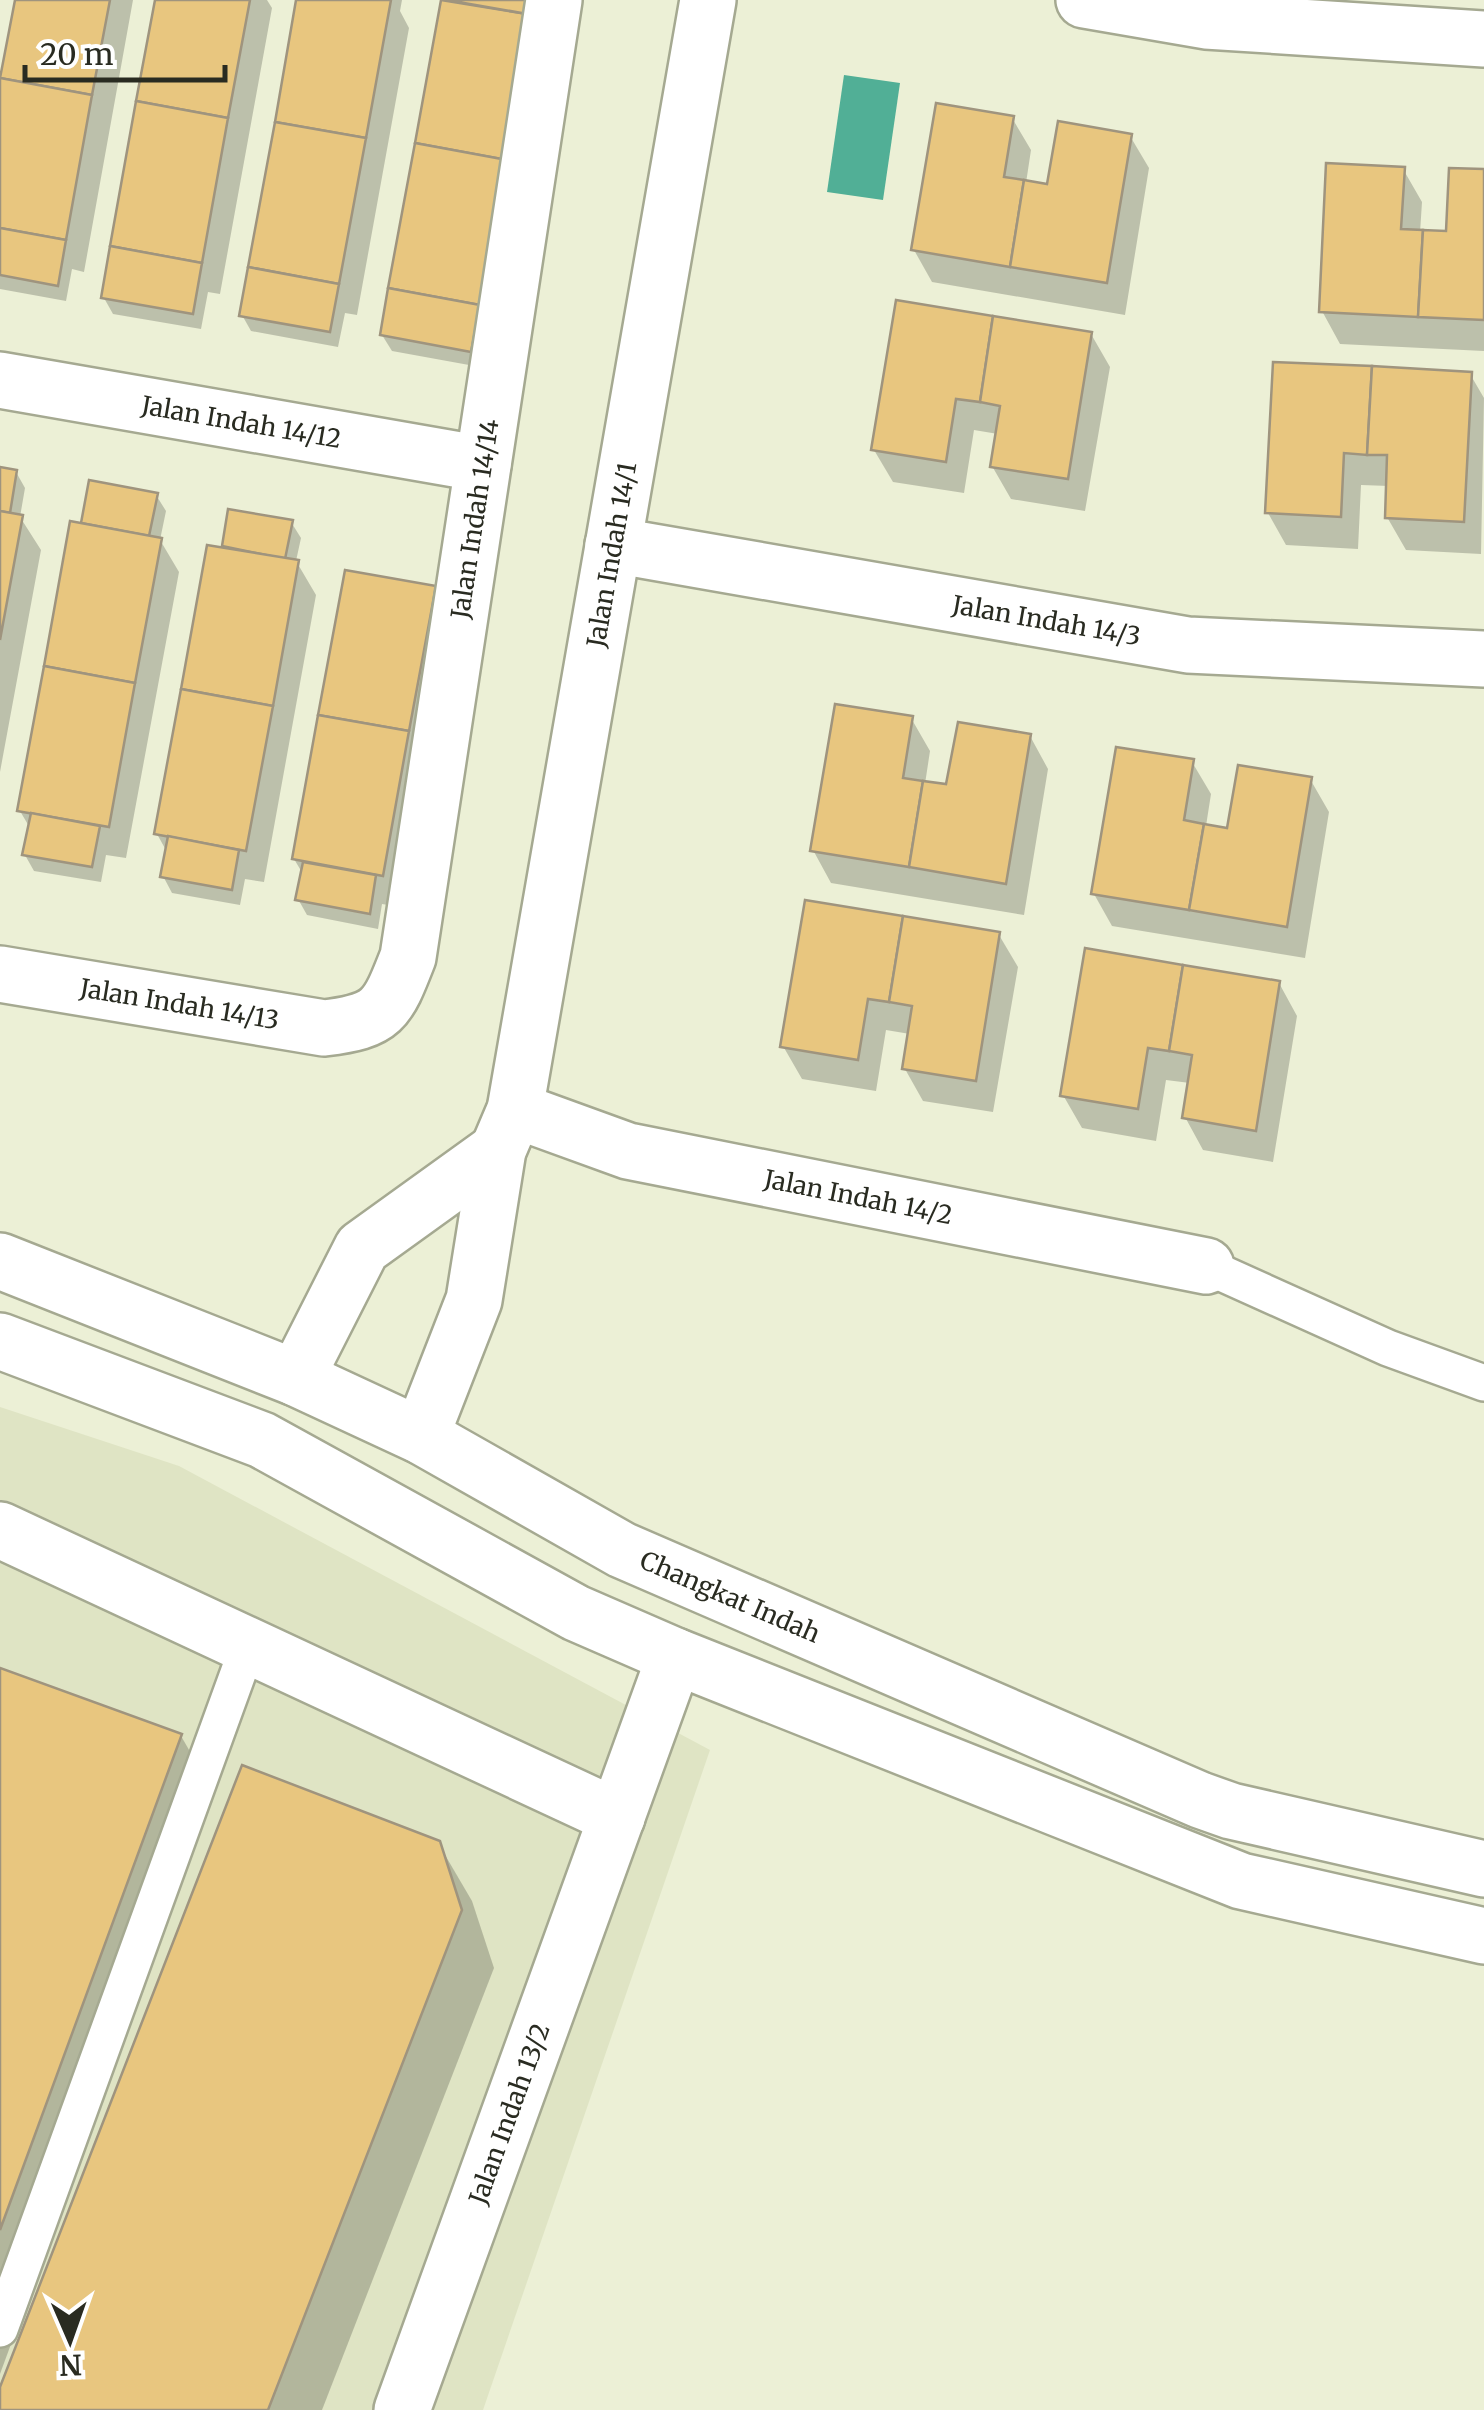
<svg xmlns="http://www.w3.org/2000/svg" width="1484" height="2410" viewBox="0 0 1484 2410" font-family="Merriweather,serif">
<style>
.built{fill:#dfe4c4}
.water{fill:#51af96}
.shadow{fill:#0003}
.building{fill:#e8c67f;stroke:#9f947e;stroke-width:2.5}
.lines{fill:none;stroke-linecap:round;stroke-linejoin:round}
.service-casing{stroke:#a5a991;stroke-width:40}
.minor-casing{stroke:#a5a991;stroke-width:60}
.tertiary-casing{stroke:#a5a991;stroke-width:60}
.service{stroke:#fff;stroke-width:35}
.minor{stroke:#fff;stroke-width:55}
.tertiary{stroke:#fff;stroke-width:55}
.labels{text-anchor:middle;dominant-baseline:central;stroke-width:8;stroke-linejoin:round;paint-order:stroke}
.street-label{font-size:25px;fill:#292b21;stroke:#fff}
</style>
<rect width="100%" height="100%" fill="#ecf0d6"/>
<!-- built -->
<path class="built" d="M 0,1407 L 179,1466 L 710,1750 L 483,2410 L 0,2410 Z"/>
<!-- water -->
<path class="water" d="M 844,75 L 900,83 L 883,200 L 827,192 Z"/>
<!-- shadow -->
<g class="shadow">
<path d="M 18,0 L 133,0 L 84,272 L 72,269 L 66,301 L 0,289 L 0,97 Z"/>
<path d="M 158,0 L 267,0 L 272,8 L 220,294 L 208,292 L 201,329 L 113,314 L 104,298 Z"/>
<path d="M 299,0 L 402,0 L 400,11 L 409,28 L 357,315 L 345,313 L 338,347 L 251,331 L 242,315 Z"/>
<path d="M 443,0 L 546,0 L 480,367 L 392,351 L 382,335 Z"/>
<path d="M 1012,118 L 1031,150 L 1026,183 L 1049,187 L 1130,136 L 1149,168 L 1125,315 L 932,282 L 914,250 Z"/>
<path d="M 1403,169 L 1422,202 L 1420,233 L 1448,233 L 1484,172 L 1484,351 L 1340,344 L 1322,311 Z"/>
<path d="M 898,303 L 1091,334 L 1110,367 L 1085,511 L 1011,499 L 992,466 L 998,434 L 974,430 L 964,493 L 893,482 L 874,450 Z"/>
<path d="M 1275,365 L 1470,374 L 1484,398 L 1481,554 L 1406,550 L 1387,517 L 1389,486 L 1361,485 L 1358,549 L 1286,545 L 1268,513 Z"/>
<path d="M 0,469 L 16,472 L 25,488 L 20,517 L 41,550 L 0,772 Z"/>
<path d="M 156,495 L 166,511 L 160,540 L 179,572 L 126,858 L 106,855 L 101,882 L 34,871 L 25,855 L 30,828 L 20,811 L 86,526 L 84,522 Z"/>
<path d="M 291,522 L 301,538 L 296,561 L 316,595 L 264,882 L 245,879 L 240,905 L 172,893 L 163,876 L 167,852 L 157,834 L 227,551 L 224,546 Z"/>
<path d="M 435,589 L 453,621 L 401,907 L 382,904 L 378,929 L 307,915 L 298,899 L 303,874 L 294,859 Z"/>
<path d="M 911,718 L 930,751 L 925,784 L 948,787 L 1030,736 L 1048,769 L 1024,915 L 831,883 L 813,850 Z"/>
<path d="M 1192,762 L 1211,794 L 1206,826 L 1229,830 L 1310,779 L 1329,812 L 1305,958 L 1112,926 L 1094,894 Z"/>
<path d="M 807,902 L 999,935 L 1018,967 L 993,1112 L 923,1101 L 905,1069 L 910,1034 L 886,1030 L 876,1091 L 802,1079 L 783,1046 Z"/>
<path d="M 1087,951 L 1279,983 L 1297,1016 L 1273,1162 L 1203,1150 L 1185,1117 L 1190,1083 L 1166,1080 L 1156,1141 L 1082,1128 L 1063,1095 Z"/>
<path d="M 0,1671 L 181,1736 L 214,1793 L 0,2374 Z"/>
<path d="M 438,1843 L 472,1901 L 494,1968 L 322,2410 L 0,2410 L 0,2394 Z"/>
</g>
<!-- building -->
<g class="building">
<path d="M 15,0 L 110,0 L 92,95 L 0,78 Z"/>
<path d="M 155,0 L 250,0 L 228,118 L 136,101 Z"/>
<path d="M 296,0 L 391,0 L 366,138 L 275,122 Z"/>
<path d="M 441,0 L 533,15 L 507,160 L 415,143 Z"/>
<path d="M 447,0 L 535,0 L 533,15 Z"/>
<path d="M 0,78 L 92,95 L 66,240 L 0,228 Z"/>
<path d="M 136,101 L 228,118 L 202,263 L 110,246 Z"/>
<path d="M 936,103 L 1014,116 L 1004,177 L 1024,180 L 1010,267 L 911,250 Z"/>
<path d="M 1058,121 L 1132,134 L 1107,283 L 1010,267 L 1024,180 L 1047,184 Z"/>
<path d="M 275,122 L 366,138 L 339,284 L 248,267 Z"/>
<path d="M 415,143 L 507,160 L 480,305 L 388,288 Z"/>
<path d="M 1326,163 L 1405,167 L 1401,229 L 1423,230 L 1418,317 L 1319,312 Z"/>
<path d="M 1449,168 L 1484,169 L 1484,320 L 1418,317 L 1423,230 L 1446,231 Z"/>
<path d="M 0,228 L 66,240 L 58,286 L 0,275 Z"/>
<path d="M 110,246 L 202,263 L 193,314 L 101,298 Z"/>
<path d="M 248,267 L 339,284 L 330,332 L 239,316 Z"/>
<path d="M 388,288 L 480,305 L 471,352 L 380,335 Z"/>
<path d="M 896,300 L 993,316 L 980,402 L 956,399 L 946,462 L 871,450 Z"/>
<path d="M 993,316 L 1092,332 L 1068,479 L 990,467 L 1000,406 L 980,402 Z"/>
<path d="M 1273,362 L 1372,366 L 1367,455 L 1344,453 L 1341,517 L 1265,513 Z"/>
<path d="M 1372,366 L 1472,372 L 1464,522 L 1385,518 L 1387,455 L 1367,455 Z"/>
<path d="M 0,467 L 17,470 L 10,513 L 0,511 Z"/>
<path d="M 89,480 L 158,493 L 149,536 L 81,523 Z"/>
<path d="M 228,509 L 293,520 L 285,559 L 222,546 Z"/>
<path d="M 0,511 L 23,515 L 0,640 Z"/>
<path d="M 70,521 L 162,538 L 135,683 L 44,666 Z"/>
<path d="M 207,545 L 299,560 L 273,706 L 181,689 Z"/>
<path d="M 345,570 L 436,586 L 409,731 L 318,715 Z"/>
<path d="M 44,666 L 135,683 L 109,827 L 17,811 Z"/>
<path d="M 181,689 L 273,706 L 246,851 L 154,834 Z"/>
<path d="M 835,704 L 913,716 L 903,778 L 923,781 L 909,867 L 810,851 Z"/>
<path d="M 318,715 L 409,731 L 383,876 L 292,859 Z"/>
<path d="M 958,722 L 1031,734 L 1006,884 L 909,867 L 923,781 L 946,784 Z"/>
<path d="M 1116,747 L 1194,759 L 1184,820 L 1204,824 L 1189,910 L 1091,894 Z"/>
<path d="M 1238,765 L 1312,777 L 1287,927 L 1189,910 L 1204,824 L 1227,828 Z"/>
<path d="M 31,813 L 100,826 L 92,867 L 22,855 Z"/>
<path d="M 168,836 L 239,850 L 232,890 L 160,877 Z"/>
<path d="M 303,862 L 376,875 L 370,914 L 295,900 Z"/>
<path d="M 805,900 L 903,916 L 889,1002 L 868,999 L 858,1060 L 780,1047 Z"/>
<path d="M 903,916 L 1000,932 L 976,1081 L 902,1069 L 912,1006 L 889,1002 Z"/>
<path d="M 1085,948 L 1183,965 L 1169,1051 L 1148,1048 L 1138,1109 L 1060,1096 Z"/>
<path d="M 1183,965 L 1280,981 L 1256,1131 L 1182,1118 L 1192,1055 L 1169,1051 Z"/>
<path d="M 0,1668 L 182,1734 L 0,2230 Z"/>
<path d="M 242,1765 L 440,1841 L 462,1910 L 268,2410 L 0,2410 L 0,2387 Z"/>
</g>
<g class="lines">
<defs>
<g id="service">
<path d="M 1206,1266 L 1388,1348 L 1484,1383"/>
<path d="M 0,2329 L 248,1646"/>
</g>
<g id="minor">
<path d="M 1084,0 L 1206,21 L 1484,39"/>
<path id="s1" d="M 0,380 L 483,464"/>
<path id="s2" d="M 613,545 L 1188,645 L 1484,659"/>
<path id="s3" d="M 0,974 L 324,1028 C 383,1021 387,1011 408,957 L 554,0"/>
<path id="s4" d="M 515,1110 L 628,1151 L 1206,1266"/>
<path d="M 296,1378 L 362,1248 L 498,1150"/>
<path id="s5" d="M 421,1436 L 474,1300 L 498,1150 L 515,1110 L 708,0"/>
<path d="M 0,1530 L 617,1817"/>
<path id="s6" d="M 402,2410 L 675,1656"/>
</g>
<g id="tertiary">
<path id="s7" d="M 0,1261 L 296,1378 L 421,1436 L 622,1550 L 1200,1800 L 1231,1811 L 1484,1869"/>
<path d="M 0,1341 L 262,1440 L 576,1613 L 675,1656 L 1241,1881 L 1484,1936"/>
</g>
</defs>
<!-- service casing -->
<use href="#service" class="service-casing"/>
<!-- minor casing -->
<use href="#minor" class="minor-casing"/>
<!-- tertiary casing -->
<use href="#tertiary" class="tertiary-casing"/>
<!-- service -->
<use href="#service" class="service"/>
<!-- minor -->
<use href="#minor" class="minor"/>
<!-- tertiary -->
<use href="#tertiary" class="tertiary"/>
</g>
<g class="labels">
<!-- street labels -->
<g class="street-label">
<text stroke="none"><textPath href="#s1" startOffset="245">Jalan Indah 14/12</textPath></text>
<text stroke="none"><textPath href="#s3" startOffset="892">Jalan Indah 14/14</textPath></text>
<text stroke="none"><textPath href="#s5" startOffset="905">Jalan Indah 14/1</textPath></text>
<text stroke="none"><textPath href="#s2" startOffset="440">Jalan Indah 14/3</textPath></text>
<text stroke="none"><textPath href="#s3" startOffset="182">Jalan Indah 14/13</textPath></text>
<text stroke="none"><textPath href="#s4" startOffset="355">Jalan Indah 14/2</textPath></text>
<text stroke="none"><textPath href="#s7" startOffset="805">Changkat Indah</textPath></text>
<text stroke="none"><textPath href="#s6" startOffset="315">Jalan Indah 13/2</textPath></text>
</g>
</g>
<!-- north arrow -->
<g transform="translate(70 2340) rotate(178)" stroke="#ffffff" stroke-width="8" paint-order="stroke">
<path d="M0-8L18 38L0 25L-18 38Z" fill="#292b21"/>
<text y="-15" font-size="28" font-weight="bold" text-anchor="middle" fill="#292b21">N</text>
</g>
<!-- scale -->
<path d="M25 65v15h200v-15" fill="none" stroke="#292b21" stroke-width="5"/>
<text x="40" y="65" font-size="30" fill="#292b21" stroke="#ffffff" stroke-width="8" paint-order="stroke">20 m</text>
</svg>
